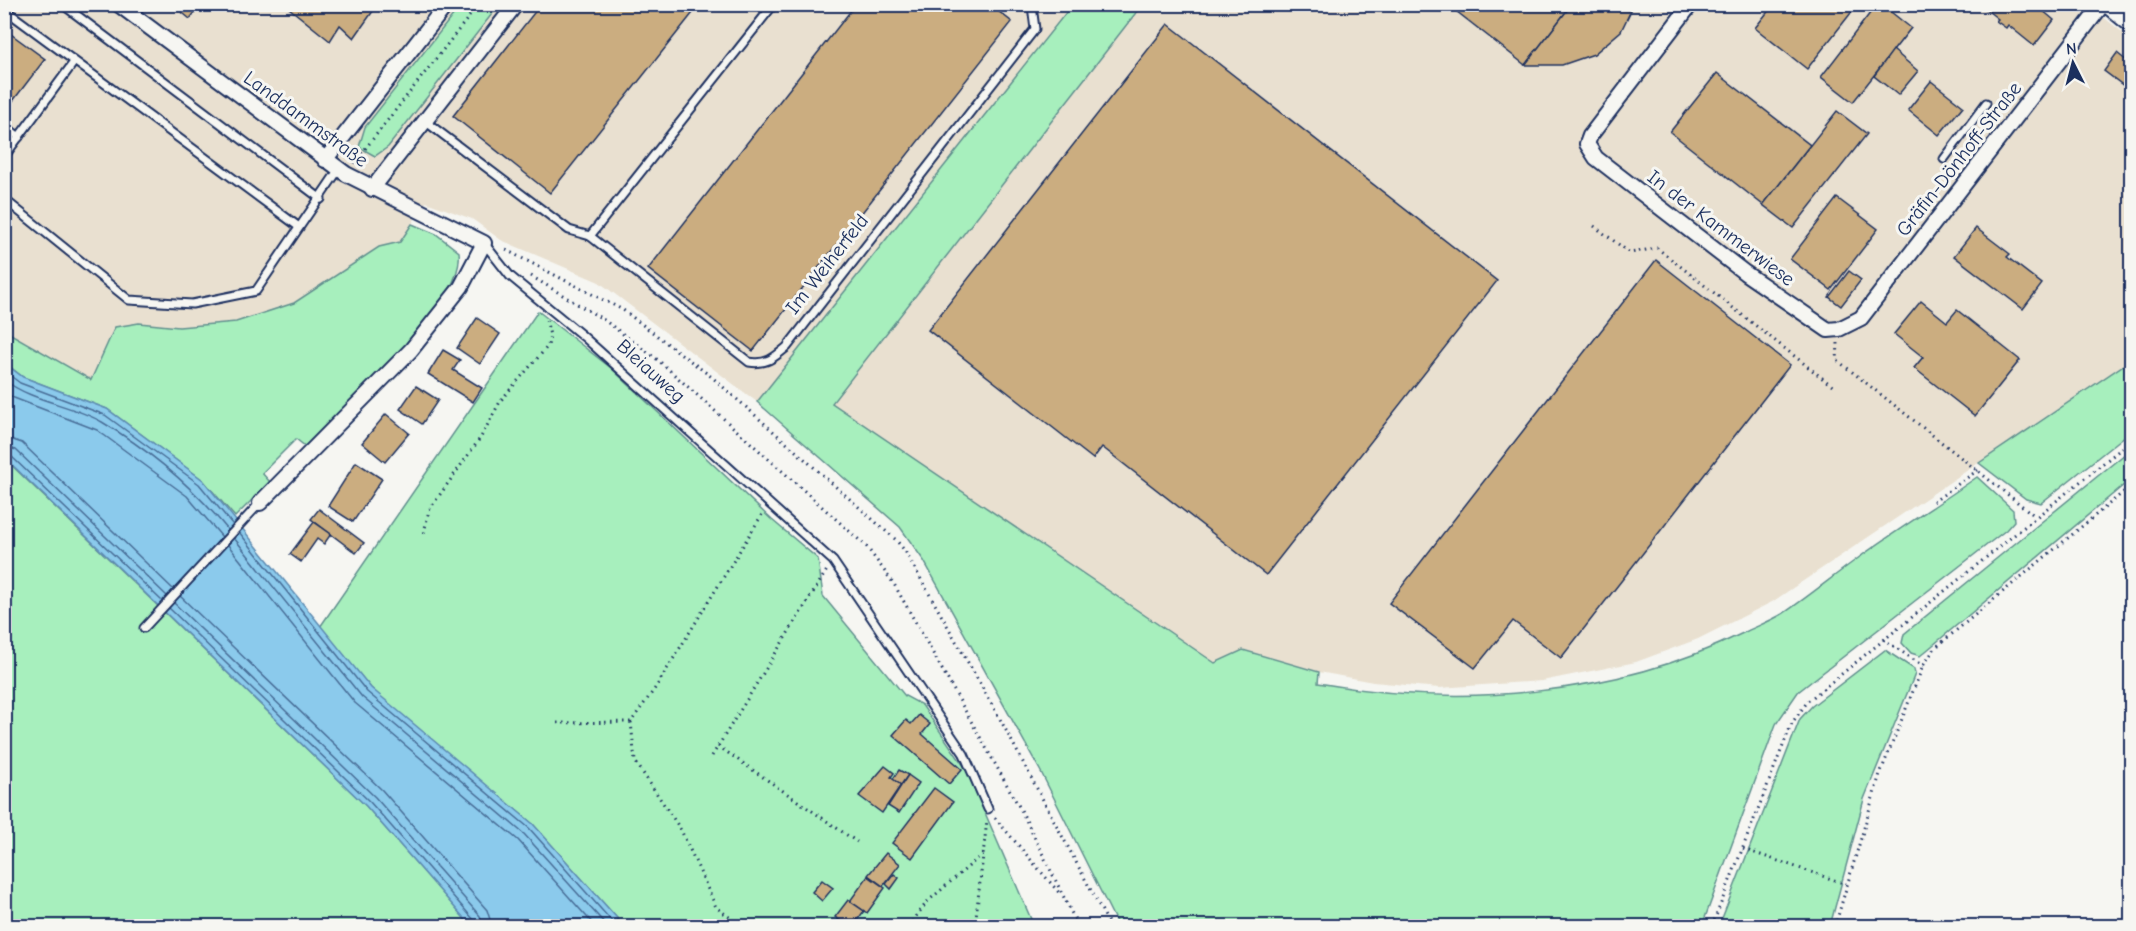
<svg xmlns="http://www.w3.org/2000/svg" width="2136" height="931" viewBox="0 0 2136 931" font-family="'Comic Neue',sans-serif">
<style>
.built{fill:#e9e0d0}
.green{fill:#a7efbd;stroke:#618f8e;stroke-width:1.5}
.water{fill:#8bcaec;stroke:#5e8cb3;stroke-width:1.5}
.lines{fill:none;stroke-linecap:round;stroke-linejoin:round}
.shore{stroke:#486d97;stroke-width:1.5}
.building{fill:#cbad80;stroke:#1b2f5e;stroke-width:1.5}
.service-casing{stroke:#1b2f5e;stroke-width:11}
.minor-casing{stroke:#1b2f5e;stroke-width:18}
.path{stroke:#1b2f5e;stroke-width:3;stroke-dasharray:1.5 4.5;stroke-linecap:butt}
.service{stroke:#f6f6f2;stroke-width:7}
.minor{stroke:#f6f6f2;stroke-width:14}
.labels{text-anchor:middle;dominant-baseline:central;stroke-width:6;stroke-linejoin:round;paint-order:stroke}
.street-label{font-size:20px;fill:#1b2f5e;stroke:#f6f6f2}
</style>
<rect width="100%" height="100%" fill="#f6f6f2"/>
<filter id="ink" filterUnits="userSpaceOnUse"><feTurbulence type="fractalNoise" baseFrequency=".0167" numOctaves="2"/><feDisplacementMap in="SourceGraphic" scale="12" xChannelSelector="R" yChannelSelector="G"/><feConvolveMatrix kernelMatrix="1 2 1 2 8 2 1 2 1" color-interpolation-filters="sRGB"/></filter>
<g filter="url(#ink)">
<!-- built -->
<g class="built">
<path d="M 2087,4 L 2131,39 L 2131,360 L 1772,602 L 1698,639 L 1636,662 L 1542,681 L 1439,688 L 1373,682 L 1319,672 L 1243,650 L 1215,663 L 832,403 L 1142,5 Z"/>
<path d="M 5,5 L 1072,5 L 757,402 L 599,282 L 501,240 L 472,219 L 426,202 L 400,242 L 379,247 L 294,303 L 236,322 L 179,327 L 139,323 L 91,381 L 5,330 Z"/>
</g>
<!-- green -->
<g class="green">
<path d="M 461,5 L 499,5 L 388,147 L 375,156 L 359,147 L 365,127 Z"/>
<path d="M 1072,5 L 1142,5 L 832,403 L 1215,663 L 1243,650 L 1319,672 L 1318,683 C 1458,708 1615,697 1743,633 C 1757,626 1771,621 1784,613 C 1809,596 1832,577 1857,559 C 1896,531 1937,505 1977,477 L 2013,510 L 2014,521 L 2006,530 L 1798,692 L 1776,724 L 1702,926 L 1118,926 L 1041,772 L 924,561 L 900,527 L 757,402 Z"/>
<path d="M 412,224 L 436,234 L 459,252 C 466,306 345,410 306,447 L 296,439 L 262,473 L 270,482 L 235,517 L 203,480 L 107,409 L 23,377 L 5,363 L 4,330 L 91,380 L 115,327 L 139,323 L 179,327 L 236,322 L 294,303 L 379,247 L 400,242 Z"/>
<path d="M 538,311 L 611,368 L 772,520 L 818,559 L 823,596 L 905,696 L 922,705 L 966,769 L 1034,926 L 624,926 L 533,824 L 388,704 L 371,688 L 320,627 Z"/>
<path d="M 2131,360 L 2131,431 L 2041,503 L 2026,499 L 1979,463 Z"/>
<path d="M 2131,449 L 2131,479 L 1920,656 L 1911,653 L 1902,643 L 1904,634 Z"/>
<path d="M 4,458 L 366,806 L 471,926 L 5,926 Z"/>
<path d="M 1885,650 L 1914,669 L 1915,674 L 1864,799 L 1830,926 L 1719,926 L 1800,719 L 1812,706 Z"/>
</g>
<!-- water -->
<path class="water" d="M 4,363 L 23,377 L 107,409 L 203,480 L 371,688 L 533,824 L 624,926 L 471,926 L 366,806 L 5,458 Z"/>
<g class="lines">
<!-- shore -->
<g class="shore">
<path d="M 4,371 L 20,383 L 105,415 L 199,484 L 233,525"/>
<path d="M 4,380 C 33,402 71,404 102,422 C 149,450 194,488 228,530"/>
<path d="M 4,392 L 14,398 L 97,430 L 187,496 L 222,537"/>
<path d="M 4,437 L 22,443 L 173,589"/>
<path d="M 4,446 L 16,450 L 167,596"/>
<path d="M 4,454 L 11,456 L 162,601"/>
<path d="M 239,532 L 367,692 L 529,828 L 616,926"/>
<path d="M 234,538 L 362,697 L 524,834 L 607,926"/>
<path d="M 228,545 L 355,703 L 518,840 L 595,926"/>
<path d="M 180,596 L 382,790 L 487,910 L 492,926"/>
<path d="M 174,603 L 375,797 L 480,916 L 483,926"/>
<path d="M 169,608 L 370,802 L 474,920 L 475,926"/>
</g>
</g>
<!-- building -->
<g class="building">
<path d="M 172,4 L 201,4 L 190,19 Z"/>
<path d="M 284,4 L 378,4 L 354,38 L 340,25 L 330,41 Z"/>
<path d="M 541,4 L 700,4 L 550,193 L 453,116 Z"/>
<path d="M 856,4 L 989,4 L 1012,22 L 753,351 L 648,269 Z"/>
<path d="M 1447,4 L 1572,4 L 1525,65 Z"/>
<path d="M 1572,4 L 1634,4 L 1621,31 L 1594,54 L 1562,65 L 1525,65 Z"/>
<path d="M 1774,4 L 1858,4 L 1807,69 L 1755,28 Z"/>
<path d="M 1877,4 L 1881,4 L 1911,28 L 1853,102 L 1821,77 Z"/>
<path d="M 1986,4 L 2035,4 L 2054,20 L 2034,46 L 2008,25 L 2006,28 L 1996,21 L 1998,19 L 1983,7 Z"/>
<path d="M 1168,24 L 1497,281 L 1266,575 L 1102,447 L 1093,459 L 928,330 Z"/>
<path d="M 4,29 L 45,59 L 6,110 L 4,108 Z"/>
<path d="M 1893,50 L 1918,71 L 1898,95 L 1874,76 Z"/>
<path d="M 2117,53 L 2132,65 L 2132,92 L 2104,71 Z"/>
<path d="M 1717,73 L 1810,145 L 1763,205 L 1670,132 Z"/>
<path d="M 1931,81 L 1963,106 L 1939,135 L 1908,110 Z"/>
<path d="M 1837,111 L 1867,134 L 1793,228 L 1763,205 Z"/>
<path d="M 1837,198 L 1878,229 L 1831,290 L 1790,259 Z"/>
<path d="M 1976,228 L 2010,254 L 2007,257 L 2042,284 L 2023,309 L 1954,256 Z"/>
<path d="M 1656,260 L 1790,365 L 1561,658 L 1513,621 L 1475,668 L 1389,603 Z"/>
<path d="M 1849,271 L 1861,280 L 1841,306 L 1829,297 Z"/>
<path d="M 1921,301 L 1947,322 L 1957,310 L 2020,360 L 1975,416 L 1914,368 L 1923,357 L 1894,334 Z"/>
<path d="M 477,318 L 500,334 L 480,364 L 457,348 Z"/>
<path d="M 443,350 L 460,360 L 453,370 L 482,388 L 473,402 L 428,374 Z"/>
<path d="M 416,386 L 438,400 L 422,424 L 400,409 Z"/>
<path d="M 386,414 L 409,433 L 385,462 L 362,443 Z"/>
<path d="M 356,462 L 382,479 L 353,522 L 328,506 Z"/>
<path d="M 319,509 L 364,543 L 356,553 L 311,519 Z"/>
<path d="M 314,522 L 331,534 L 324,544 L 317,539 L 301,562 L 290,554 Z"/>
<path d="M 919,715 L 930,724 L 922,734 L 962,769 L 949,784 L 893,735 L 906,720 L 911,724 Z"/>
<path d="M 885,766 L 894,773 L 891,777 L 901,785 L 882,813 L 859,796 Z"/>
<path d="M 899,770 L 908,775 L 901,785 L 893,779 Z"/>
<path d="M 908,775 L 919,783 L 899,813 L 888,806 Z"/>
<path d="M 934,788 L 953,802 L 912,858 L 892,843 Z"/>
<path d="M 886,853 L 900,864 L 883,886 L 868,875 Z"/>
<path d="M 894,874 L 899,878 L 891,889 L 886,884 Z"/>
<path d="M 868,876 L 885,888 L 867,913 L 850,901 Z"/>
<path d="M 822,880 L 833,888 L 822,901 L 812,892 Z"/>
<path d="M 848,900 L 864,911 L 853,926 L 848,926 L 835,917 Z"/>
</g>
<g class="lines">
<defs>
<g id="service">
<path d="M 62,4 L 321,199"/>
<path d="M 4,9 L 299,227"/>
<path d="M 425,121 L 569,230 L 590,236 L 749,362 C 766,365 774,358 787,347 L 1035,29 L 1032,6"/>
<path d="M 4,125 L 19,137"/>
<path d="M 4,157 L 74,62"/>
<path d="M 1944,159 L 1986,103"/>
<path d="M 4,199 L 129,300 L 192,304 L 256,291 L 339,169"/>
<path d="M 590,236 L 774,4"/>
<path d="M 484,243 L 510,276 L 584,337 L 833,561 L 964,754 L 988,809"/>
<path d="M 144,628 L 260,503"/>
</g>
<g id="minor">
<path d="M 118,4 L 346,174 L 484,243 L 461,287 L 411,350 L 260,503"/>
<path d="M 1691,4 L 1590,136 L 1587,144 L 1596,158 L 1745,273 L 1828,330 L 1839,329 L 1861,318 L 2103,4"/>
<path d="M 2105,4 L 2132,26"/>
<path d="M 325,160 L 447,4"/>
<path d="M 372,189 L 516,4"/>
</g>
</defs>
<!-- service casing -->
<use href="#service" class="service-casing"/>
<!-- minor casing -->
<use href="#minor" class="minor-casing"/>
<!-- path -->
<g class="path">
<path d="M 354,163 L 479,4"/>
<path d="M 1594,226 L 1630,253 L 1657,248 L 1835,388"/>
<path d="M 506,250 L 623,310 L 713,378 L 896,540 L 905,551 L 1000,719 L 1110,926"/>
<path d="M 531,276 L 604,320 L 658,360 L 866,546 L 894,584 L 1021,810 L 1078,926"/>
<path d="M 1838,343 L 1837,360 L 2035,516"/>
<path d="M 1933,502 L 1978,470"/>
<path d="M 424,533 L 429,510 L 481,437 L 501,400 L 548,346 L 550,335 L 546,320"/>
<path d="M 1883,639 L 1923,666"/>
<path d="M 631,722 L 635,761 L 681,830 L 716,907 L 741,926"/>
<path d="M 557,723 L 631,722 L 656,687 L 763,513"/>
<path d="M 718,746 L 857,842"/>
<path d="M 712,756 L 827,570"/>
<path d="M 995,818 L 1061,895"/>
<path d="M 1743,849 L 1846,884"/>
<path d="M 909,926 L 927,902 L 983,854"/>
<path d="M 975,926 L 987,820"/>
<path d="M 1712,926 L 1792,723 L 1808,701 L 2132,440"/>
<path d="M 1835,926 L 1880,774 L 1923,666 L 1935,648 L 2132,485"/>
</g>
<!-- service -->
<use href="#service" class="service"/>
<!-- minor -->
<use href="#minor" class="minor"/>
</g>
</g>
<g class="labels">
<!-- street labels -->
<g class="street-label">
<text transform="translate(306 119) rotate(36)">Landdammstraße</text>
<text transform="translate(1959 159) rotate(-52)">Gräfin-Dönhoff-Straße</text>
<text transform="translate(1721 228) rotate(37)">In der Kammerwiese</text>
<text transform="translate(827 264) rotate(-52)">Im Weiherfeld</text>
<text transform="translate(651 371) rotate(42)">Bleiauweg</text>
</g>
</g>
<!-- margin -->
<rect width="2136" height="931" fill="none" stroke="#f6f6f2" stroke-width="24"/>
<rect x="12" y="12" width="2112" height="907" fill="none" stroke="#1b2f5e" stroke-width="2" filter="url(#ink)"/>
<!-- north arrow -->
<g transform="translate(2073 63) rotate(354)" stroke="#f6f6f2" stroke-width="4.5" paint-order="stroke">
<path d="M0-4.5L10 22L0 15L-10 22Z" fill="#1b2f5e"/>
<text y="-9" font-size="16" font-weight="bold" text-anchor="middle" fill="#1b2f5e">N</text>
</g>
</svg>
